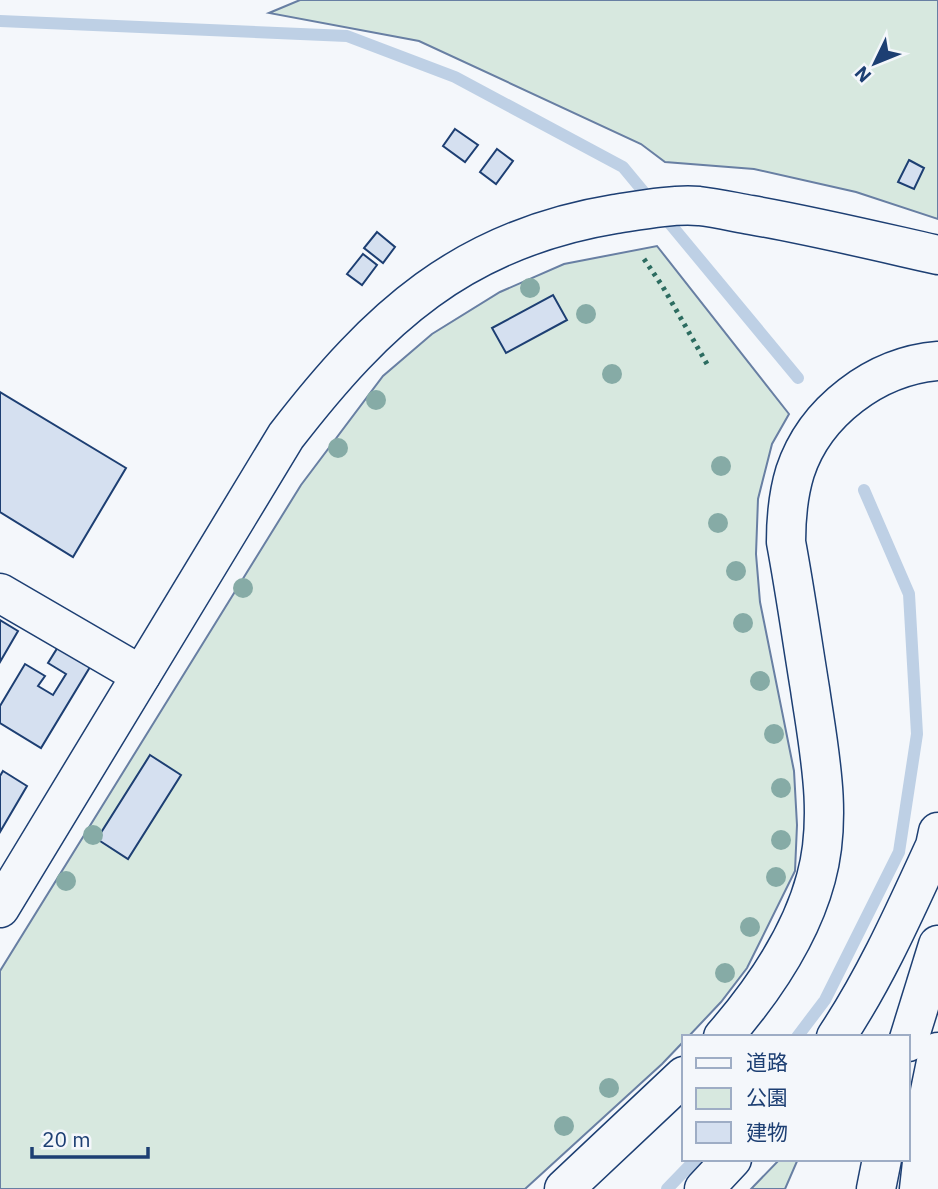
<svg xmlns="http://www.w3.org/2000/svg" width="938" height="1189" viewBox="0 0 938 1189" font-family="'IBM Plex Sans','Noto Sans JP',sans-serif">
<style>
.green{fill:#d7e8df;stroke:#687fa3;stroke-width:2}
.lines{fill:none;stroke-linecap:round;stroke-linejoin:round}
.stream{stroke:#bed0e5;stroke-width:12}
.building{fill:#d5e0f0;stroke:#1d3f73;stroke-width:2}
.minor-casing{stroke:#1d3f73;stroke-width:41}
.highway-casing{stroke:#1d3f73;stroke-width:41}
.minor{stroke:#f4f7fb;stroke-width:38}
.highway{stroke:#f4f7fb;stroke-width:38}
.hedge{stroke:#2c6c60;stroke-width:5;stroke-dasharray:3.5 5;stroke-linecap:butt}
.tree{fill:#86aba6}
</style>
<rect width="100%" height="100%" fill="#f4f7fb"/>
<!-- green -->
<g class="green">
<path d="M 300,0 L 938,0 L 938,219 L 856,192 L 754,169 L 665,162 L 641,144 L 419,41 L 269,13 Z"/>
<path d="M 657,246 L 789,414 L 772,444 L 758,499 L 756,554 L 760,602 L 794,771 L 797,825 L 795,871 L 747,968 L 721,1002 L 688,1037 L 684,1037 L 684,1041 L 662,1064 L 525,1189 L 0,1189 L 0,971 L 301,485 L 383,376 L 432,334 L 500,292 L 564,264 Z"/>
<path d="M 780,1159 L 798,1159 L 785,1189 L 751,1189 Z"/>
</g>
<g class="lines">
<!-- stream -->
<g class="stream">
<path d="M 0,21 L 347,36 L 455,77 L 623,167 L 798,378"/>
<path d="M 797,1037 L 825,1000 L 899,852 L 917,734 L 909,594 L 864,490"/>
<path d="M 667,1189 L 696,1159"/>
</g>
</g>
<!-- building -->
<g class="building">
<path d="M 455,129 L 478,145 L 465,162 L 443,146 Z"/>
<path d="M 497,149 L 513,161 L 496,184 L 480,172 Z"/>
<path d="M 909,160 L 924,168 L 914,189 L 898,182 Z"/>
<path d="M 377,232 L 395,247 L 383,263 L 364,248 Z"/>
<path d="M 363,254 L 377,265 L 362,285 L 347,274 Z"/>
<path d="M 553,295 L 567,320 L 506,353 L 492,328 Z"/>
<path d="M 0,392 L 126,468 L 73,557 L 0,512 Z"/>
<path d="M 0,620 L 18,631 L 0,662 Z"/>
<path d="M 58,647 L 90,667 L 41,748 L 0,723 L 0,706 L 25,664 L 45,676 L 38,686 L 53,695 L 66,674 L 48,663 Z"/>
<path d="M 150,755 L 181,775 L 128,859 L 97,839 Z"/>
<path d="M 3,771 L 27,786 L 0,832 L 0,776 Z"/>
</g>
<g class="lines">
<defs>
<g id="minor">
<path d="M 0,593 L 141,675"/>
<path d="M 0,908 L 286,436 C 377,318 462,239 615,214 C 641,210 672,204 699,206 C 716,208 734,212 751,215 C 814,226 876,241 938,255"/>
<path d="M 836,1037 C 876,977 905,911 935,846 L 938,832"/>
<path d="M 704,1189 L 732,1159"/>
</g>
<g id="highway">
<path d="M 723,1037 C 763,991 800,938 816,878 C 833,816 819,751 810,689 C 802,640 795,590 786,542 C 786,517 788,495 795,472 C 815,411 876,366 938,361"/>
<path d="M 908,1042 L 938,945"/>
<path d="M 564,1189 L 684,1076"/>
<path d="M 876,1189 L 882,1159"/>
<path d="M 919,1189 L 930,1091 L 938,1052"/>
</g>
</defs>
<!-- minor casing -->
<use href="#minor" class="minor-casing"/>
<!-- highway casing -->
<use href="#highway" class="highway-casing"/>
<!-- minor -->
<use href="#minor" class="minor"/>
<!-- highway -->
<use href="#highway" class="highway"/>
<!-- hedge -->
<path class="hedge" d="M 644,259 L 663,287 L 707,364"/>
</g>
<!-- trees -->
<g class="tree">
<circle cx="530" cy="288" r="10"/>
<circle cx="586" cy="314" r="10"/>
<circle cx="612" cy="374" r="10"/>
<circle cx="376" cy="400" r="10"/>
<circle cx="338" cy="448" r="10"/>
<circle cx="721" cy="466" r="10"/>
<circle cx="718" cy="523" r="10"/>
<circle cx="736" cy="571" r="10"/>
<circle cx="243" cy="588" r="10"/>
<circle cx="743" cy="623" r="10"/>
<circle cx="760" cy="681" r="10"/>
<circle cx="774" cy="734" r="10"/>
<circle cx="781" cy="788" r="10"/>
<circle cx="93" cy="835" r="10"/>
<circle cx="781" cy="840" r="10"/>
<circle cx="776" cy="877" r="10"/>
<circle cx="66" cy="881" r="10"/>
<circle cx="750" cy="927" r="10"/>
<circle cx="725" cy="973" r="10"/>
<circle cx="609" cy="1088" r="10"/>
<circle cx="564" cy="1126" r="10"/>
</g>
<!-- legend -->
<rect x="682" y="1035" width="228" height="126" fill="#f4f7fb" stroke="#9eadc5" stroke-width="2"/>
<rect x="696" y="1058" width="35" height="10" fill="#f4f7fb" stroke="#9eadc5" stroke-width="2"/>
<text x="746" y="1070" font-size="21" fill="#1d3f73">道路</text>
<rect x="696" y="1088" width="35" height="21" fill="#d7e8df" stroke="#9eadc5" stroke-width="2"/>
<text x="746" y="1105" font-size="21" fill="#1d3f73">公園</text>
<rect x="696" y="1122" width="35" height="21" fill="#d5e0f0" stroke="#9eadc5" stroke-width="2"/>
<text x="746" y="1140" font-size="21" fill="#1d3f73">建物</text>
<!-- north arrow -->
<g transform="translate(875 63) rotate(227)" stroke="#f4f7fb" stroke-width="5" paint-order="stroke">
<path d="M0-5L12 26L0 18L-12 26Z" fill="#1d3f73"/>
<text y="-10" font-size="19" font-weight="bold" text-anchor="middle" fill="#1d3f73">N</text>
</g>
<!-- scale -->
<path d="M32 1147v10h116v-10" fill="none" stroke="#1d3f73" stroke-width="3.5"/>
<text x="42" y="1147" font-size="21" fill="#1d3f73" stroke="#f4f7fb" stroke-width="5" paint-order="stroke">20 m</text>
</svg>
